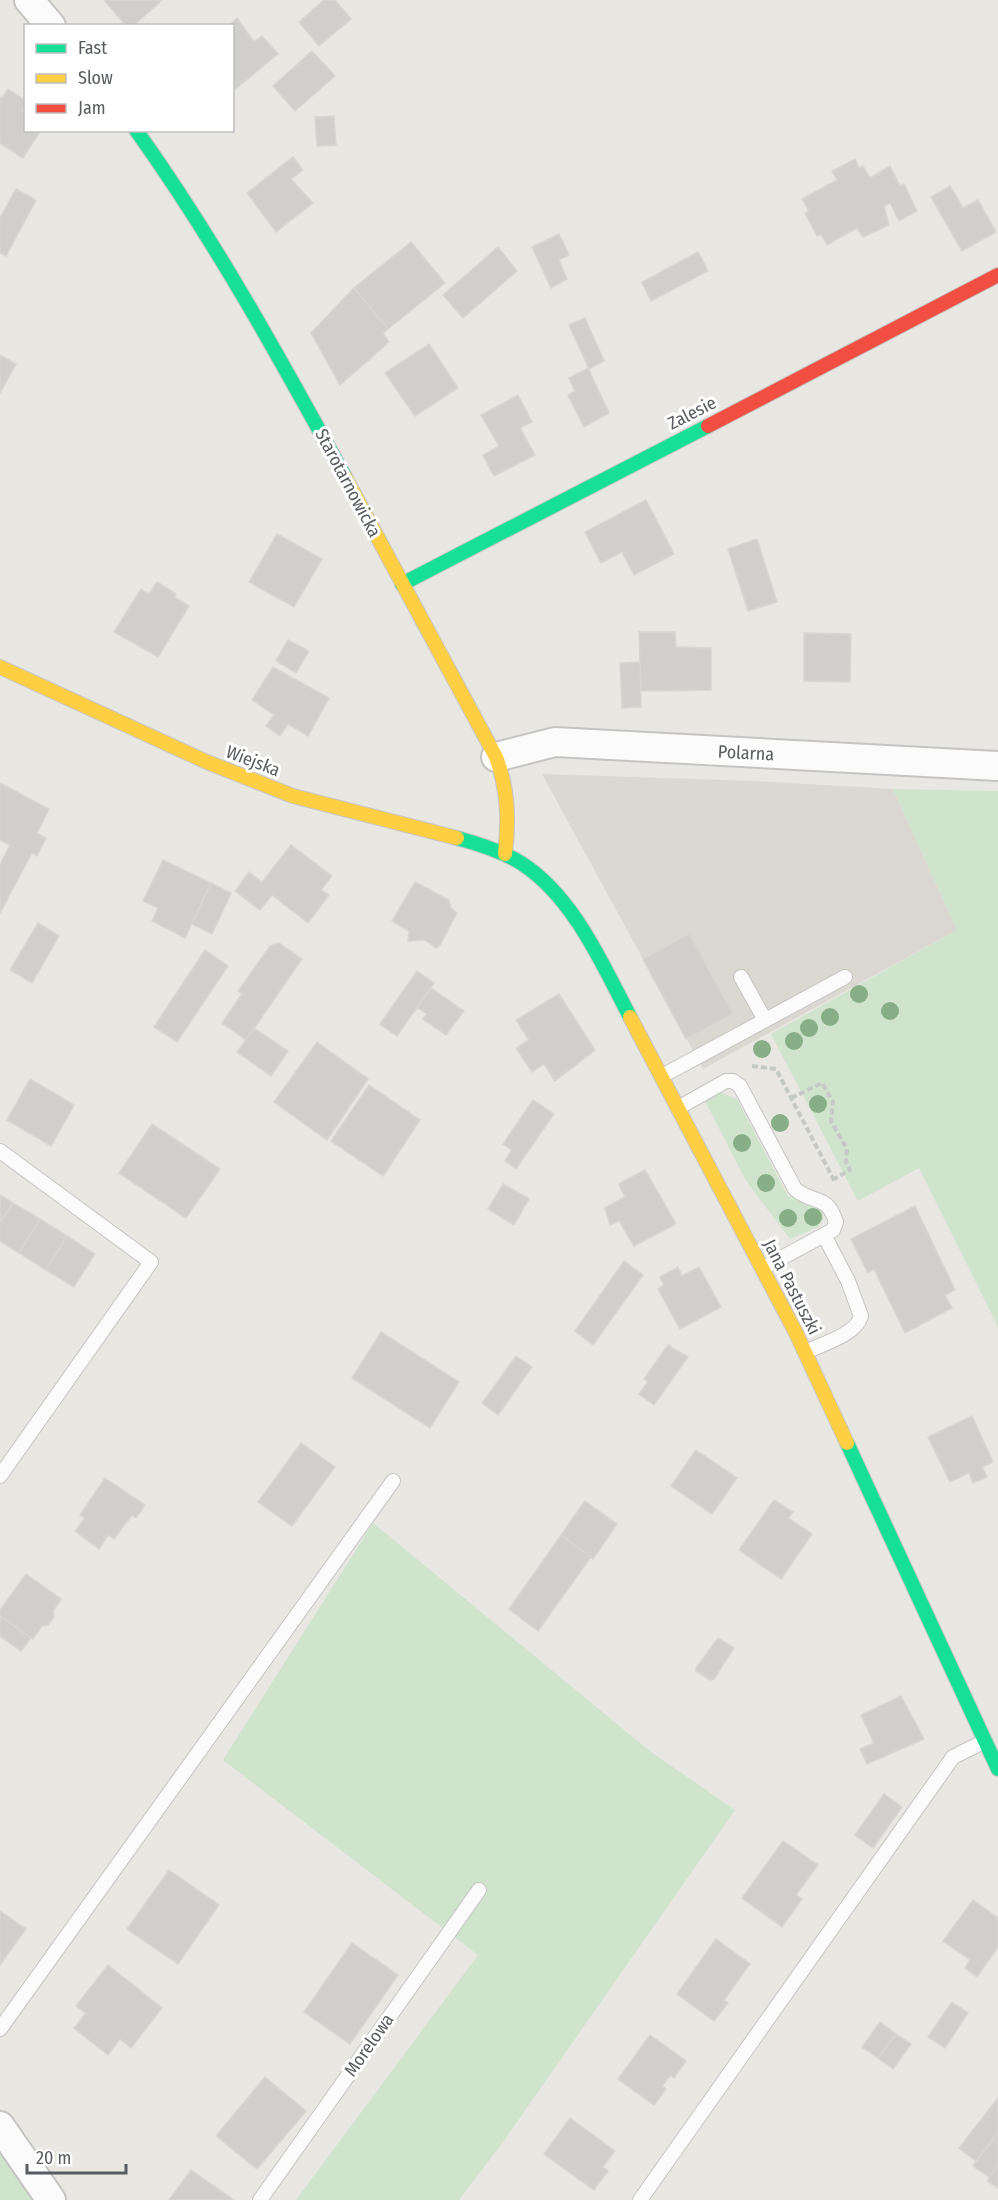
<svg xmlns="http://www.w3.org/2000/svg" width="998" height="2200" viewBox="0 0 998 2200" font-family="'Fira Sans Condensed',sans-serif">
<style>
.education{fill:#dad8d1}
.green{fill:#d0e4cd}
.building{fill:#d0cfcc;stroke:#d7d6d2;stroke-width:1.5}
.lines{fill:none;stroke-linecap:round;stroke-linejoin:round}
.lane-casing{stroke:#c4c4c3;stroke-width:16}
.street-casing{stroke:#c4c4c3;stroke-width:32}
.fast-casing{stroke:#c5c6c5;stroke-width:16}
.slow-casing{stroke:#c5c6c5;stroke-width:16}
.jam-casing{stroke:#c5c6c5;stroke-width:16}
.path{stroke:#c4c9c6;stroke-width:4;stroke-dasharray:6 3;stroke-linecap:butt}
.lane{stroke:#fcfbfb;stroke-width:14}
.street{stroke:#fcfbfb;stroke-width:28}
.fast{stroke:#16e098;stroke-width:14}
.slow{stroke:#ffcf43;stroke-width:14}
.jam{stroke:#f24e42;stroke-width:14}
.tree{fill:#87ae86}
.labels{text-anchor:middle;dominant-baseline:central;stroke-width:6;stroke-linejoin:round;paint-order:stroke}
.street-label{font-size:18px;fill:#585c60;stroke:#fff}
</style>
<rect width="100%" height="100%" fill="#e8e7e2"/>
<!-- education -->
<path class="education" d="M 542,774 L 755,781 L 893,789 L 957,930 L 703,1069 Z"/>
<!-- green -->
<g class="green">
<path d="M 893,789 L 998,791 L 998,1327 L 919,1168 L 858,1201 L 771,1034 L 957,930 Z"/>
<path d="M 721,1093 L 737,1099 L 788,1196 L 823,1211 L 823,1220 L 818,1227 L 790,1239 L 746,1181 L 705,1101 Z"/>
<path d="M 373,1523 L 651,1752 L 735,1810 L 503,2142 L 459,2200 L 296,2200 L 478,1955 L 223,1760 Z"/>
<path d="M 0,2109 L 5,2116 L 60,2200 L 0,2200 Z"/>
</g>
<!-- building -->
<g class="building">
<path d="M 104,0 L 162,0 L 133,26 L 126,26 Z"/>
<path d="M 324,0 L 335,0 L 351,19 L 319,46 L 299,22 Z"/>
<path d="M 237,18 L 254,42 L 262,36 L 278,54 L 232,92 L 232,26 L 228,26 Z"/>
<path d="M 312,51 L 335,76 L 295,111 L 273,86 Z"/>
<path d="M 8,89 L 26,101 L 22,111 L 26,113 L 26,130 L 41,130 L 23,158 L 0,143 L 0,97 L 2,98 Z"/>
<path d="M 334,116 L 336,145 L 317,146 L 315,117 Z"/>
<path d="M 293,157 L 303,170 L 291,179 L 313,203 L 276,232 L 247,193 Z"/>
<path d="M 855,159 L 859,168 L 863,166 L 870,178 L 890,166 L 900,186 L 904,184 L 917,211 L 899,221 L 890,203 L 884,206 L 889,225 L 863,237 L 857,228 L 827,245 L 821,234 L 817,236 L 805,213 L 809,211 L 802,199 L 837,180 L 832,171 Z"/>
<path d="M 950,186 L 963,208 L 978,200 L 996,232 L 962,251 L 931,197 Z"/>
<path d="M 16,189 L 36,200 L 6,256 L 0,253 L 0,218 Z"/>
<path d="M 559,234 L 569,255 L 559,260 L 567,279 L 551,288 L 532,247 Z"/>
<path d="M 411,242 L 445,283 L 388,329 L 354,288 Z"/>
<path d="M 498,247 L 517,271 L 463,318 L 443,295 Z"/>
<path d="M 698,252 L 708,271 L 651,301 L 642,282 Z"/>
<path d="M 354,288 L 388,329 L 383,333 L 389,342 L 340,385 L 311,333 Z"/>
<path d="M 585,318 L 604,361 L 589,369 L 569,325 Z"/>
<path d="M 429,344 L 458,388 L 415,416 L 385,373 Z"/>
<path d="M 0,355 L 16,364 L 0,393 Z"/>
<path d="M 588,368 L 609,413 L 584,427 L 568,395 L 575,391 L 569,378 Z"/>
<path d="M 518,395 L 532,422 L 520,428 L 535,455 L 494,476 L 483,455 L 499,446 L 481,415 Z"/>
<path d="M 646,500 L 674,554 L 634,575 L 622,552 L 601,563 L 585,532 Z"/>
<path d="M 277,534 L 322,559 L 294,607 L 249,582 Z"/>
<path d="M 757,539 L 777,602 L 748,611 L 728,549 Z"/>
<path d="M 157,582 L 176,594 L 174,597 L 189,606 L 158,657 L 114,632 L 141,589 L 149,594 Z"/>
<path d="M 639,632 L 675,632 L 676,647 L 711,648 L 711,690 L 641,691 Z"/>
<path d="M 804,633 L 851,634 L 850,682 L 804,681 Z"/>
<path d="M 288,640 L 309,651 L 296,673 L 276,661 Z"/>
<path d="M 640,662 L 641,707 L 622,708 L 620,663 Z"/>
<path d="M 273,667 L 329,698 L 308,736 L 288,724 L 280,736 L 266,726 L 274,715 L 252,700 Z"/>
<path d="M 0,783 L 49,809 L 37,833 L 46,838 L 37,856 L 32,853 L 0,913 L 0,864 L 10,845 L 0,840 Z"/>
<path d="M 291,845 L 332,876 L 321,890 L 329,895 L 308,923 L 272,895 L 260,910 L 235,891 L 249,872 L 262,882 Z"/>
<path d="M 163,860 L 211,883 L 185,938 L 152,921 L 158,908 L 143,901 Z"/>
<path d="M 415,882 L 449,900 L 451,908 L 457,913 L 440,945 L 436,948 L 425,940 L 408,941 L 409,931 L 392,921 Z"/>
<path d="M 211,883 L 231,893 L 212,934 L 192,924 Z"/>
<path d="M 38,923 L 59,936 L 32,983 L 10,970 Z"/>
<path d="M 689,934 L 733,1014 L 686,1039 L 643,959 Z"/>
<path d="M 279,943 L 302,959 L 246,1040 L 222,1023 L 242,994 L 238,991 L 270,946 Z"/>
<path d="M 205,950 L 228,966 L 177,1042 L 154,1027 Z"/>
<path d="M 417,971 L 434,983 L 397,1036 L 380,1024 Z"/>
<path d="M 431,988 L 464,1011 L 446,1035 L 423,1019 L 427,1014 L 418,1008 L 413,1013 Z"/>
<path d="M 559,994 L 595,1050 L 555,1081 L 544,1064 L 532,1072 L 516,1048 L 529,1040 L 516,1020 Z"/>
<path d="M 254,1028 L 288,1051 L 271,1076 L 237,1052 Z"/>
<path d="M 317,1042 L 368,1079 L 327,1140 L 274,1102 Z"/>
<path d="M 30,1079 L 74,1105 L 51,1146 L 7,1120 Z"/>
<path d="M 369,1085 L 420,1120 L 383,1176 L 331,1141 Z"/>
<path d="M 533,1100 L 554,1114 L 516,1169 L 505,1161 L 512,1150 L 503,1144 Z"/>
<path d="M 152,1124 L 220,1169 L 186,1218 L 119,1173 Z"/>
<path d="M 645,1170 L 676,1224 L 634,1246 L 619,1221 L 610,1225 L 605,1208 L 625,1197 L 619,1185 L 620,1183 Z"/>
<path d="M 503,1184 L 529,1199 L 514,1225 L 488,1209 Z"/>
<path d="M 0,1195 L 13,1203 L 0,1223 Z"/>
<path d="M 13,1203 L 40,1219 L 19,1253 L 0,1241 L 0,1223 Z"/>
<path d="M 915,1206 L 955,1290 L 945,1295 L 952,1308 L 905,1333 L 874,1269 L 868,1273 L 851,1239 Z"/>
<path d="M 40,1219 L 67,1236 L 46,1270 L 19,1253 Z"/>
<path d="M 67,1236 L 95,1254 L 74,1287 L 46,1270 Z"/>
<path d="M 624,1261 L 643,1275 L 593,1345 L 575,1331 Z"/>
<path d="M 678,1267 L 682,1276 L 699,1267 L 721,1307 L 680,1329 L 658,1289 L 664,1285 L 660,1277 Z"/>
<path d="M 381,1332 L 459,1382 L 430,1428 L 352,1378 Z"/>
<path d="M 668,1345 L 688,1357 L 654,1405 L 639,1394 L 648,1382 L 644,1379 Z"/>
<path d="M 516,1356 L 532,1367 L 498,1415 L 482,1403 Z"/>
<path d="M 972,1416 L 993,1462 L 982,1467 L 987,1477 L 973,1483 L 969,1473 L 950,1482 L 928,1437 Z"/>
<path d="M 301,1443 L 335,1467 L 292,1526 L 258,1502 Z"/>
<path d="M 696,1450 L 737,1478 L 712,1514 L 671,1486 Z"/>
<path d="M 105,1478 L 145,1505 L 136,1518 L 132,1515 L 114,1539 L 108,1535 L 99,1549 L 75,1531 L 85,1518 L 80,1515 Z"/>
<path d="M 774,1500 L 793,1512 L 788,1518 L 812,1534 L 781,1579 L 739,1550 Z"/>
<path d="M 585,1501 L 617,1524 L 593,1559 L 561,1535 Z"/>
<path d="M 561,1535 L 591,1557 L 538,1631 L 509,1609 Z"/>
<path d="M 26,1574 L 61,1599 L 53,1611 L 54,1617 L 48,1625 L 42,1626 L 33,1639 L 0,1616 L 0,1610 Z"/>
<path d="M 0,1616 L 31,1638 L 21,1651 L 0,1636 Z"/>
<path d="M 718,1638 L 734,1648 L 714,1679 L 710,1680 L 696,1671 L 696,1668 Z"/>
<path d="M 901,1696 L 924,1739 L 867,1764 L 860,1749 L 874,1743 L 861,1715 Z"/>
<path d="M 884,1794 L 902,1807 L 873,1848 L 855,1835 Z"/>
<path d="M 783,1841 L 818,1865 L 796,1895 L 802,1899 L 782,1927 L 742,1898 Z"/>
<path d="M 169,1870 L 219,1905 L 178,1964 L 127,1929 Z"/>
<path d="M 973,1900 L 998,1918 L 998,1947 L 977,1977 L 965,1968 L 970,1960 L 943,1941 Z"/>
<path d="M 0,1911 L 26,1929 L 0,1965 Z"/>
<path d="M 716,1939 L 750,1964 L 724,2000 L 728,2003 L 714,2021 L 677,1994 Z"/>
<path d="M 352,1943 L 398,1975 L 350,2044 L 304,2012 Z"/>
<path d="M 108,1965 L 162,2008 L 131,2048 L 120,2039 L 108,2055 L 74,2028 L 86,2013 L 76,2006 Z"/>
<path d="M 952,2002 L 968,2013 L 945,2048 L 928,2037 Z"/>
<path d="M 880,2022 L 896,2034 L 878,2058 L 862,2047 Z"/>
<path d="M 896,2034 L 911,2044 L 893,2069 L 878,2058 Z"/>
<path d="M 650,2035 L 686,2061 L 674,2078 L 671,2075 L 662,2086 L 666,2089 L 654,2105 L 618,2079 Z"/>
<path d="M 265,2077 L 306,2111 L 257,2169 L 216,2136 Z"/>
<path d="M 998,2098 L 998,2132 L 976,2161 L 959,2148 Z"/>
<path d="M 570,2118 L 615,2151 L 603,2167 L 608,2171 L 594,2190 L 544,2154 Z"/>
<path d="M 998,2133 L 998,2164 L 989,2177 L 973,2166 Z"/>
<path d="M 998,2164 L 998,2188 L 987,2181 Z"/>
<path d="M 191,2170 L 234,2200 L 169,2200 Z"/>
</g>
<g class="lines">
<defs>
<g id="lane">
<path d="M 741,977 L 765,1020"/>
<path d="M 662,1076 L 845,977"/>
<path d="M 678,1108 L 726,1081 L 733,1081 L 740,1086 L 795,1189 C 813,1205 827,1193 836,1222 L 833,1230 L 763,1268"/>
<path d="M 0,1151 L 151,1262 L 0,1476"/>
<path d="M 805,1352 C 822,1344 856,1335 861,1316 L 848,1281 L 824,1235"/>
<path d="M 0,2029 L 393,1481"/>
<path d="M 260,2200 L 479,1890"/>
<path d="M 640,2200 L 953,1757 L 985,1741"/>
</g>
<g id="street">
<path d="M 29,0 L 51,26"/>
<path d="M 496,757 L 555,742 L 998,766"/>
<path d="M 0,2126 L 51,2200"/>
</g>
<g id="fast">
<path d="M 136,130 C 216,242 279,357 345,477"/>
<path d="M 402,584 L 708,426"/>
<path d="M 457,838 C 479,844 502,851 521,863 C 573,896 603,965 630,1017"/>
<path d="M 847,1443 L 998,1769"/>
</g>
<g id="slow">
<path d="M 345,477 L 496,757 C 508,789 509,820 505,854"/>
<path d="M 0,667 L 207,762 L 293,796 L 457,838"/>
<path d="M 630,1017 L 796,1333 L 847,1443"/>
</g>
<path id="jam" d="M 708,426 L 998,275"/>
</defs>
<!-- lane casing -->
<use href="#lane" class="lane-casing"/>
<!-- street casing -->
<use href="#street" class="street-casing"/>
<!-- fast casing -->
<use href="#fast" class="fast-casing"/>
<!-- slow casing -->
<use href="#slow" class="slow-casing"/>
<!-- jam casing -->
<use href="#jam" class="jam-casing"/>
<!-- path -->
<g class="path">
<path d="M 752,1066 L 776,1069 L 835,1182"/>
<path d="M 791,1098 L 822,1083 L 833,1102 L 831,1121 L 847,1149 L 846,1162 L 850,1170 L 834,1179"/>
</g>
<!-- lane -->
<use href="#lane" class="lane"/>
<!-- street -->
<use href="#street" class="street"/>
<!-- fast -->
<use href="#fast" class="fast"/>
<!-- slow -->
<use href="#slow" class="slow"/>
<!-- jam -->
<use href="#jam" class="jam"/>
</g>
<!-- trees -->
<g class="tree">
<circle cx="859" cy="994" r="9"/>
<circle cx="890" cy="1011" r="9"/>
<circle cx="830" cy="1017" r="9"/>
<circle cx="809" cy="1028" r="9"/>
<circle cx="794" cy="1041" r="9"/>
<circle cx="762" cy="1049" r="9"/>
<circle cx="818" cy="1104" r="9"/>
<circle cx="780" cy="1123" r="9"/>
<circle cx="742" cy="1143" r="9"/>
<circle cx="766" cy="1183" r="9"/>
<circle cx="813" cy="1217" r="9"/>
<circle cx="788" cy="1218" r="9"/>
</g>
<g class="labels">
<!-- street labels -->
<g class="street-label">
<text transform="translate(692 413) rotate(-27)">Zalesie</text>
<text transform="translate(348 483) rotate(62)">Starotarnowicka</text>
<text transform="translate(746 753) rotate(3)">Polarna</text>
<text transform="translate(253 761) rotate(21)">Wiejska</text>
<text transform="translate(792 1287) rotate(63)">Jana Pastuszki</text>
<text transform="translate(369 2045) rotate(-55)">Morelowa</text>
</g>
</g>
<!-- legend -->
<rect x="24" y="24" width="210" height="108" fill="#ffffff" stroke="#bcbebf" stroke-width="1.5"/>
<rect x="36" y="44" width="30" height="9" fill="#16e098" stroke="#bcbebf" stroke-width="1.5"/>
<text x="78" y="54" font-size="18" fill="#585c60">Fast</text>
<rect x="36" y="74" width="30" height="9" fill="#ffcf43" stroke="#bcbebf" stroke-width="1.5"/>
<text x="78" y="84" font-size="18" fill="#585c60">Slow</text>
<rect x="36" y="104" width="30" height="9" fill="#f24e42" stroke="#bcbebf" stroke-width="1.5"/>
<text x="78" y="114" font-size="18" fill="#585c60">Jam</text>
<!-- scale -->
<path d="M27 2164v9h99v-9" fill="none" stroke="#585c60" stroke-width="3"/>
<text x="36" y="2164" font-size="18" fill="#585c60" stroke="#ffffff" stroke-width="4.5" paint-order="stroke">20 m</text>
</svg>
